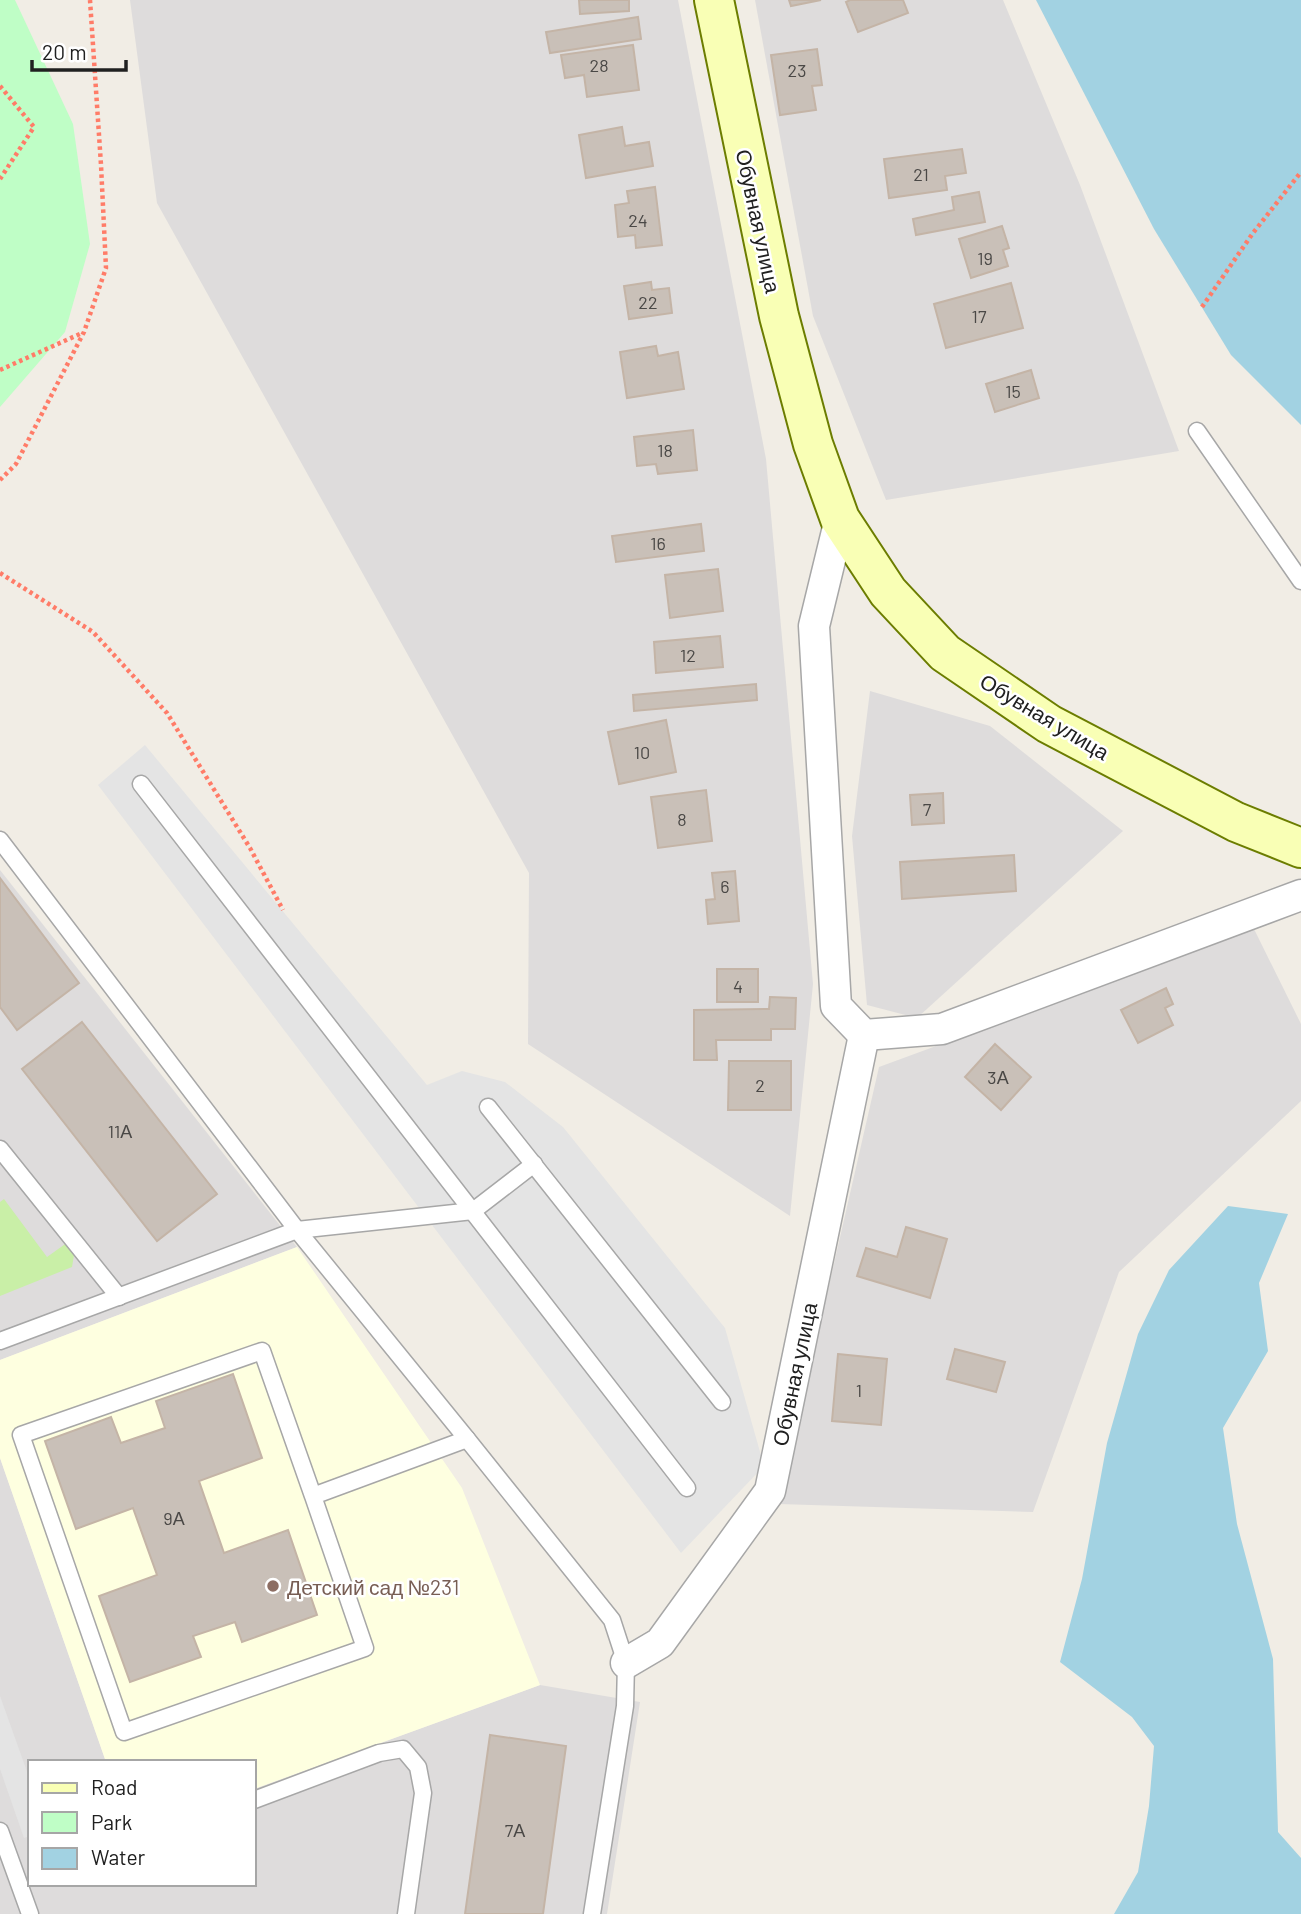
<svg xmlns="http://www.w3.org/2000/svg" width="1301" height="1914" viewBox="0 0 1301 1914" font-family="Barlow,sans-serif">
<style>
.residential{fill:#dedcdc}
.education{fill:#feffe0}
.grass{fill:#c9efa7}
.park{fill:#bffec6}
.parking{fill:#e4e4e4}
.water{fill:#a2d2e2}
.building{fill:#c9c0b8;stroke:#c4b4a6;stroke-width:2}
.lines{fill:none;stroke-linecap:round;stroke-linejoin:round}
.service-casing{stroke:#a7a7a7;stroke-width:19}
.minor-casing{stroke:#a7a7a7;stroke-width:33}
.secondary-casing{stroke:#6c7d00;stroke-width:42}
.path{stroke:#ff7c68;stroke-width:4.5;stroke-dasharray:3.5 3.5;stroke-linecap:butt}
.service{stroke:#fff;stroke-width:16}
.minor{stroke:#fff;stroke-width:30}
.secondary{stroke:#f9ffb5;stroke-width:38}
.education-dot{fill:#8d6e63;stroke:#fff;stroke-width:2.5}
.labels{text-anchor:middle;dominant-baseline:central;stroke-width:5;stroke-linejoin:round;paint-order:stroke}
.number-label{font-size:18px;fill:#4a4846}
.street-label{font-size:21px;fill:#202020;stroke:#fff}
.education-label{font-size:21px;fill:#785e54;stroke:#fff;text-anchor:start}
</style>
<rect width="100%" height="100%" fill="#f1ede5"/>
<!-- residential -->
<g class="residential">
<path d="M 130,0 L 678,0 L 766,459 L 813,984 L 790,1216 L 528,1044 L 529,873 L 157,203 Z"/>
<path d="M 755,0 L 1003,0 L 1080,185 L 1179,451 L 886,500 L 813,316 Z"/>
<path d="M 870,691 L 990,726 L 1123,831 L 917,1018 L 867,1005 L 852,836 Z"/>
<path d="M 0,870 L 297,1247 L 0,1360 Z"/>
<path d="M 1254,929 L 1301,1024 L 1301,1101 L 1119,1272 L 1033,1512 L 779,1504 L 879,1067 Z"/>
<path d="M 0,1458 L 106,1762 L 30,1762 L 30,1884 L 254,1884 L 254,1789 L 540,1685 L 640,1702 L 607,1914 L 0,1914 Z"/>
</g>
<!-- education -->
<path class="education" d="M 297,1247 L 462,1488 L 540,1685 L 254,1789 L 254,1762 L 106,1762 L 0,1458 L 0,1360 Z"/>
<!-- grass -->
<path class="grass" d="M 4,1199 L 47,1257 L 68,1242 L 74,1255 L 72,1267 L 0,1296 L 0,1202 Z"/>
<!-- park -->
<path class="park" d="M 0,0 L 15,0 L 73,124 L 90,244 L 65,332 L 0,407 Z"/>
<!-- parking -->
<g class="parking">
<path d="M 145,745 L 427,1085 L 462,1071 L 505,1082 L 563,1127 L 725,1328 L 764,1466 L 681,1553 L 98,785 Z"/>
<path d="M 0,1696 L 30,1780 L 30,1836 L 24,1838 L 0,1769 Z"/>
</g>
<!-- water -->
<g class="water">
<path d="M 1036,0 L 1301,0 L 1301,425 L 1231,355 L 1154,229 Z"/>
<path d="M 1228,1206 L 1288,1214 L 1259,1283 L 1268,1351 L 1223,1428 L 1237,1524 L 1273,1659 L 1278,1832 L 1301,1858 L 1301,1914 L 1114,1914 L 1138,1872 L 1149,1806 L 1154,1746 L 1132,1717 L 1060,1662 L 1082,1579 L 1107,1443 L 1138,1334 L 1169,1270 Z"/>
</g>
<!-- building -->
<g class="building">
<path d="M 579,0 L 629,0 L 629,11 L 580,14 Z"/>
<path d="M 789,0 L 821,0 L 791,6 Z"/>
<path d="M 850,0 L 903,0 L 908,13 L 858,32 L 846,2 Z"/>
<path d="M 638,17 L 641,39 L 550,53 L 546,32 Z"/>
<path d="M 633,45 L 639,90 L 587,97 L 584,75 L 565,78 L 561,55 Z"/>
<path d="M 817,49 L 822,85 L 812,86 L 816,110 L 780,115 L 771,55 Z"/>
<path d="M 622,127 L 625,146 L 649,142 L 653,166 L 586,178 L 579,135 Z"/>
<path d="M 962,149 L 966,173 L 945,176 L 947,190 L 889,198 L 884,159 Z"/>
<path d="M 655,187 L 662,245 L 636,248 L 635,235 L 618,237 L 615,205 L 629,203 L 627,191 Z"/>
<path d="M 979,192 L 985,222 L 916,235 L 913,219 L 954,210 L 952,197 Z"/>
<path d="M 1002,226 L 1009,248 L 1003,250 L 1008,266 L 971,278 L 959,239 Z"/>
<path d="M 651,282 L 652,290 L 669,288 L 672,313 L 629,319 L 624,286 Z"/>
<path d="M 1011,283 L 1023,328 L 946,348 L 934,304 Z"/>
<path d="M 656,346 L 658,356 L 678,352 L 684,389 L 627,398 L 620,352 Z"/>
<path d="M 1031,370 L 1039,398 L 995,412 L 986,384 Z"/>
<path d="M 693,430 L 697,470 L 658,474 L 656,464 L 637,466 L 634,437 Z"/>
<path d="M 701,524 L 704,551 L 616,562 L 612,536 Z"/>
<path d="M 718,569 L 723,611 L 670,618 L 665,575 Z"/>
<path d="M 720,636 L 723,667 L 656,673 L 654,642 Z"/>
<path d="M 756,684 L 757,700 L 634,711 L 633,695 Z"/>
<path d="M 666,720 L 676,772 L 619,784 L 608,732 Z"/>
<path d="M 706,790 L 712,841 L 658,848 L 651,797 Z"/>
<path d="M 943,793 L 944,823 L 912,825 L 910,795 Z"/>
<path d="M 1014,855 L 1016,891 L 902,899 L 900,862 Z"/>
<path d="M 735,871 L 739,921 L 708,924 L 706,900 L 715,899 L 712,873 Z"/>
<path d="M 0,878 L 79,983 L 17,1030 L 0,1007 Z"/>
<rect x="717" y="969" width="41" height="33"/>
<path d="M 1166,988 L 1173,1004 L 1165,1008 L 1173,1025 L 1138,1043 L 1121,1010 Z"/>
<path d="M 770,997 L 796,998 L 795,1029 L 771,1029 L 771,1040 L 716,1040 L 717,1060 L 694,1060 L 694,1010 L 769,1009 Z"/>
<path d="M 82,1022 L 217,1194 L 157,1241 L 22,1069 Z"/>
<path d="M 995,1044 L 1031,1077 L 1001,1110 L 965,1077 Z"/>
<path d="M 729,1061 L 791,1061 L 791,1110 L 728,1110 Z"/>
<path d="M 906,1227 L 947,1239 L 930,1298 L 857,1276 L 866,1248 L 897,1257 Z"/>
<path d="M 955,1349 L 1005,1362 L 996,1392 L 947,1379 Z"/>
<path d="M 838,1354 L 887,1359 L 881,1425 L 832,1421 Z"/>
<path d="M 233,1374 L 262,1458 L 199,1481 L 224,1553 L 288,1530 L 317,1615 L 242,1642 L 235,1622 L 193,1636 L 201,1657 L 130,1682 L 99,1596 L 157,1575 L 133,1508 L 76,1529 L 45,1441 L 111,1417 L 121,1443 L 165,1428 L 156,1401 Z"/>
<path d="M 490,1735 L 566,1746 L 543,1914 L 465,1914 Z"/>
</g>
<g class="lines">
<defs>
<g id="service">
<path d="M 1197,431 L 1301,581"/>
<path d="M 141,784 L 687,1488"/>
<path d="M 0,840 L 297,1230 L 467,1439 L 612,1620 L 626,1663 L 625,1706 L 592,1914"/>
<path d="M 488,1107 L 722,1402"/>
<path d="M 0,1149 L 119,1297"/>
<path d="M 0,1341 L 297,1230 L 473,1211 L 534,1164"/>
<path d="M 313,1496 L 365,1648 L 124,1732 L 21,1435 L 262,1351 L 313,1496 L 467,1439"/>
<path d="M 254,1800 L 379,1753 L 403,1749 L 418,1767 L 423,1793 L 406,1914"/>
<path d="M 0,1831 L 30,1914"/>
</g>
<g id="minor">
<path d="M 840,519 L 814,626 L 836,1006 L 864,1035 L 942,1029 L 1301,895"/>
<path d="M 626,1663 L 660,1643 L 770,1491 L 864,1035"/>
</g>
<path id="secondary" d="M 714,0 L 779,316 L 813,444 L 840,519 L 888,592 L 945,653 L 1049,724 L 1236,822 L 1301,848"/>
</defs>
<!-- service casing -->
<use href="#service" class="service-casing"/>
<!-- minor casing -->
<use href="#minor" class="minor-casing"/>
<!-- secondary casing -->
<use href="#secondary" class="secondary-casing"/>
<!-- path -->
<g class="path">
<path d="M 0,86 L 34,127 L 0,179"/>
<path d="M 1202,307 L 1253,233 L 1301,172"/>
<path d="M 0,370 L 82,333"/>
<path d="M 0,480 L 16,464 L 84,332 L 106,268 L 101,165 L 90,0"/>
<path d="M 0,573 L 93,632 L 167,713 L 250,848 L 283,910"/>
</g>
<!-- service -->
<use href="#service" class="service"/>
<!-- minor -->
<use href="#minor" class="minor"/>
<!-- secondary -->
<use href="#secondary" class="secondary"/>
</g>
<!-- markers -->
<circle class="education-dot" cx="273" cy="1586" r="7"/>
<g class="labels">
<!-- number labels -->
<g class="number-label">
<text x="599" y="65">28</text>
<text x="797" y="70">23</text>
<text x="921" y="174">21</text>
<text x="638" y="220">24</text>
<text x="985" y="258">19</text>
<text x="648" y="302">22</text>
<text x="979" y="316">17</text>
<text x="1013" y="391">15</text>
<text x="665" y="450">18</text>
<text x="658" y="543">16</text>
<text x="688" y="655">12</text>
<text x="642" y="752">10</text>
<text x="927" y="809">7</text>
<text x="682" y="819">8</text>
<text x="725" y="886">6</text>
<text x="738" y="986">4</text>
<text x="998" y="1077">3А</text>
<text x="760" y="1085">2</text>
<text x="120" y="1131">11А</text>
<text x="859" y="1390">1</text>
<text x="174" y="1518">9А</text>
<text x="515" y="1830">7А</text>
</g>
<!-- street labels -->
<g class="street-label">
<text transform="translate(759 221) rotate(78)">Обувная улица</text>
<text transform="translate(1045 716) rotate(31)">Обувная улица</text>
<text transform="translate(794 1374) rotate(-78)">Обувная улица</text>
</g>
<!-- education labels -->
<g class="education-label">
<text x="287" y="1586">Детский сад №231</text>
</g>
</g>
<!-- legend -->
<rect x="28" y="1760" width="228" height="126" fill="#ffffff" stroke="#a6a6a6" stroke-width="2"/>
<rect x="42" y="1783" width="35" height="10" fill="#f9ffb5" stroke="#a6a6a6" stroke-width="2"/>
<text x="91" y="1795" font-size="21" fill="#202020">Road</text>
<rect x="42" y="1812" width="35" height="21" fill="#bffec6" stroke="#a6a6a6" stroke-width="2"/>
<text x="91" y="1830" font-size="21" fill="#202020">Park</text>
<rect x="42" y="1848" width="35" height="21" fill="#a2d2e2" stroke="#a6a6a6" stroke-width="2"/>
<text x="91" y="1865" font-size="21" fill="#202020">Water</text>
<!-- scale -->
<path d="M32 60v10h94v-10" fill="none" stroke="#202020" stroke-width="3.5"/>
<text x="42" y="60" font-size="21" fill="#202020" stroke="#ffffff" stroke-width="5" paint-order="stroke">20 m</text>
</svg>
